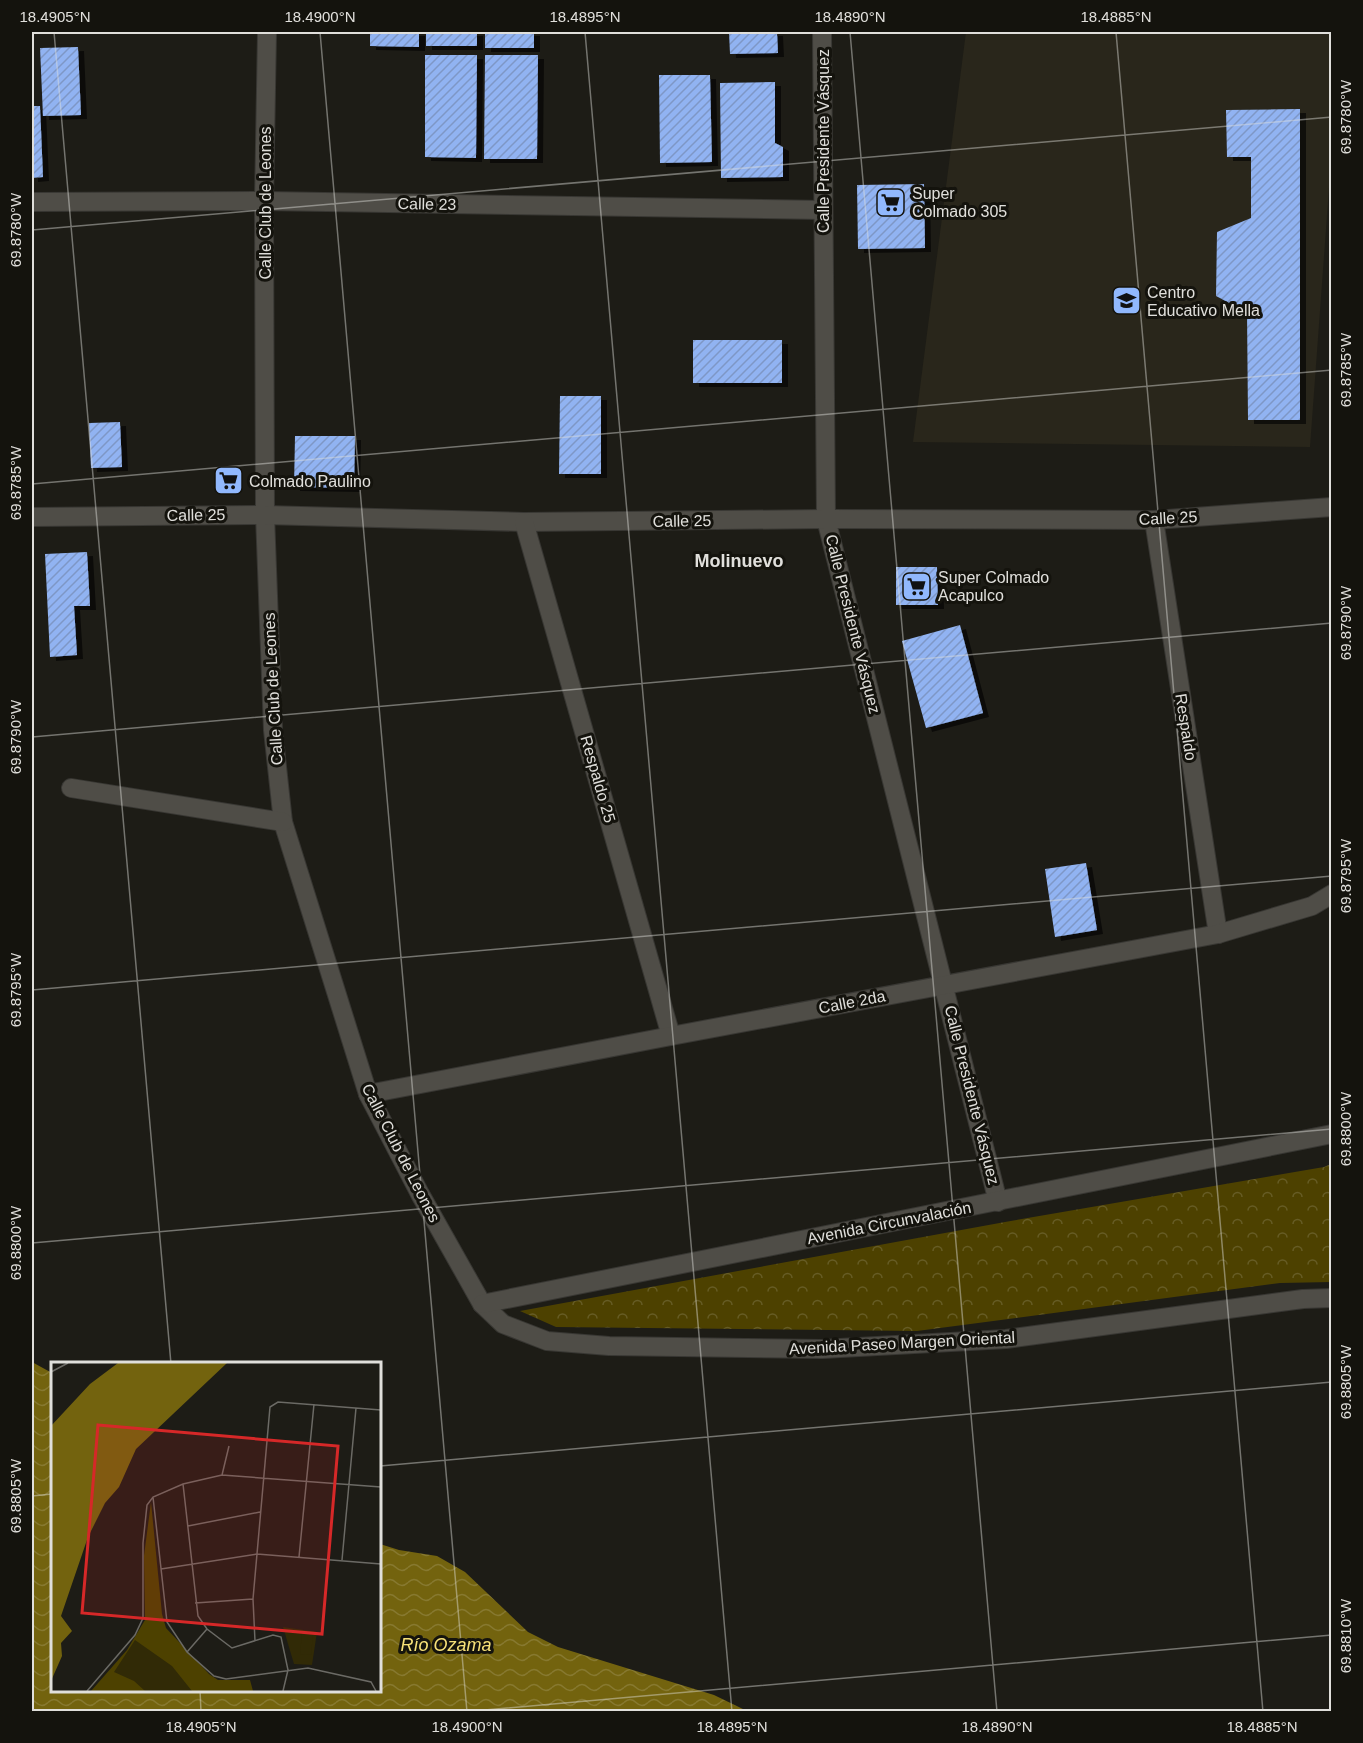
<svg xmlns="http://www.w3.org/2000/svg" width="1363" height="1743" viewBox="0 0 1363 1743" font-family="Arial,sans-serif">
<style>
.built{fill:#29261b}
.forest{fill:url(#forest-crowns)}
.water{fill:url(#water-waves)}
.building{fill:url(#building-hatch);filter:url(#shadow)}
.lines{fill:none;stroke-linecap:round;stroke-linejoin:round}
.minor-casing{stroke:#383733;stroke-width:20}
.minor{stroke:#4f4d47;stroke-width:18}
.ticks{fill:none;stroke:#e0dfdb;stroke-width:1.5;stroke-opacity:0.45}
.labels{text-anchor:middle;dominant-baseline:central;stroke-width:6;stroke-linejoin:round;paint-order:stroke}
.street-label{font-size:16px;fill:#e0dfdb;stroke:#14130d}
.poi-label{font-size:16px;fill:#e0dfdb;stroke:#14130d;text-anchor:start}
.neighbourhood-label{font-size:18px;font-weight:bold;fill:#e0dfdb;stroke:#14130d}
.water-label{font-size:18px;font-style:italic;fill:#f7e178;stroke:#14130d}
.inset-road{fill:none;stroke:#6b6a65;stroke-width:1.5}
.view{fill:#d62828;fill-opacity:0.15;stroke:#d62828;stroke-width:3}
.inset-edge{fill:none;stroke:#e0dfdb;stroke-width:3}
.neatline{fill:none;stroke:#e0dfdb;stroke-width:2}
.ticks-label{font-size:15px;text-anchor:middle;fill:#e0dfdb}
</style>
<defs>
<pattern id="forest-crowns" width="20" height="18" patternUnits="userSpaceOnUse" patternTransform="scale(1.5)"><rect width="20" height="18" fill="#4d4100"/><path d="M2 6a3 3 0 1 1 6 0M12 15a3 3 0 1 1 6 0" fill="none" stroke="#665c25"/></pattern>
<pattern id="water-waves" width="16" height="10" patternUnits="userSpaceOnUse" patternTransform="scale(1.5)"><rect width="16" height="10" fill="#73630e"/><path d="M0 5q4-4 8 0t8 0" fill="none" stroke="#877930"/></pattern>
<pattern id="building-hatch" width="6" height="6" patternUnits="userSpaceOnUse" patternTransform="scale(1.5)"><rect width="6" height="6" fill="#91b3f2"/><path d="M-1 1l2-2M0 6l6-6M5 7l2-2" fill="none" stroke="#7e97c6"/></pattern>
<filter id="shadow"><feDropShadow dx="6" dy="4" stdDeviation="0" flood-color="#0009"/></filter>
</defs>
<rect width="100%" height="100%" fill="#1d1c16"/>
<!-- built -->
<path class="built" d="M 966,32 L 1331,32 L 1331,161 L 1310,447 L 913,442 Z"/>
<!-- forest -->
<path class="forest" d="M 1331,1164 L 1331,1282 L 1280,1283 L 917,1331 L 556,1327 L 520,1311 L 1005,1222 L 1324,1167 Z"/>
<!-- water -->
<path class="water" d="M 32,1362 L 52,1373 L 52,1690 L 380,1690 L 380,1544 L 399,1550 L 437,1556 L 465,1572 L 528,1632 L 558,1647 L 714,1695 L 747,1711 L 32,1711 Z"/>
<!-- building -->
<g class="building">
<path d="M 370,32 L 419,32 L 419,47 L 370,46 Z"/>
<rect x="426" y="32" width="51" height="14"/>
<rect x="485" y="32" width="49" height="16"/>
<path d="M 729,32 L 777,32 L 778,53 L 730,54 Z"/>
<path d="M 78,47 L 81,115 L 43,116 L 40,48 Z"/>
<path d="M 425,55 L 477,55 L 476,158 L 425,157 Z"/>
<path d="M 485,55 L 538,55 L 537,159 L 484,159 Z"/>
<path d="M 659,75 L 710,75 L 712,162 L 660,163 Z"/>
<path d="M 775,82 L 775,143 L 783,147 L 783,177 L 721,178 L 720,83 Z"/>
<path d="M 32,106 L 40,106 L 43,177 L 32,178 Z"/>
<path d="M 1300,109 L 1300,420 L 1248,420 L 1247,312 L 1216,296 L 1217,232 L 1251,218 L 1251,157 L 1227,157 L 1226,110 Z"/>
<path d="M 924,184 L 925,248 L 858,249 L 857,185 Z"/>
<rect x="693" y="340" width="89" height="43"/>
<path d="M 560,396 L 601,396 L 601,474 L 559,474 Z"/>
<path d="M 120,422 L 122,467 L 91,468 L 89,423 Z"/>
<path d="M 295,436 L 355,436 L 354,488 L 294,487 Z"/>
<path d="M 87,552 L 90,606 L 74,606 L 77,655 L 50,657 L 45,554 Z"/>
<path d="M 896,567 L 937,567 L 938,605 L 896,605 Z"/>
<path d="M 960,625 L 983,713 L 926,728 L 902,641 Z"/>
<path d="M 1086,863 L 1097,930 L 1055,937 L 1045,869 Z"/>
</g>
<g class="lines">
<defs>
<g id="minor">
<path d="M 267,32 L 264,201 L 265,515 L 273,730 L 283,822 L 368,1094 L 420,1194 L 482,1304 L 503,1324 L 547,1341 L 609,1346 L 822,1349 L 1006,1339 L 1303,1299 L 1332,1298"/>
<path d="M 822,32 L 826,519 L 998,1202"/>
<path d="M 32,202 L 264,201 L 823,210"/>
<path d="M 32,517 L 265,515 L 524,522 L 826,519 L 1154,520 L 1332,507"/>
<path d="M 1154,520 L 1218,934"/>
<path d="M 524,522 L 671,1036"/>
<path d="M 71,788 L 283,822"/>
<path d="M 368,1094 L 671,1036 L 1218,934 L 1312,906 L 1332,894"/>
<path d="M 482,1304 L 1332,1134"/>
</g>
</defs>
<!-- minor casing -->
<use href="#minor" class="minor-casing"/>
<!-- minor -->
<use href="#minor" class="minor"/>
</g>
<!-- ticks -->
<path class="ticks" d="M 54,32 L 171,1364M 320,32 L 467,1712M 585,32 L 732,1712M 850,32 L 997,1712M 1116,32 L 1263,1712M 32,230 L 1332,117M 32,484 L 1332,370M 32,737 L 1332,623M 32,990 L 1332,876M 32,1243 L 1332,1129M 380,1466 L 1332,1382M 32,1496 L 52,1494M 200,1690 L 201,1712M 462,1712 L 1332,1635"/>
<!-- icons -->
<defs>
<symbol id="supermarket-square" viewBox="-11 -11 22 22"><rect x="-9" y="-9" width="18" height="18" rx="4" fill="#91b8fd" stroke="#14130d"/><path d="M-6-5.5h2.5l.6 2H6L4.5 2H-2.5L-4.4-4H-6ZM-1.5 3.2a1.3 1.3 0 1 0 .1 0ZM3 3.2a1.3 1.3 0 1 0 .1 0Z" fill="#111"/></symbol>
<symbol id="school-square" viewBox="-11 -11 22 22"><rect x="-9" y="-9" width="18" height="18" rx="4" fill="#91b8fd" stroke="#14130d"/><path d="M0-5L7-2L0 1L-7-2ZM-4 1L0 2.5L4 1V4Q0 6-4 4Z" fill="#111"/></symbol>
</defs>
<g fill-rule="evenodd">
<use href="#supermarket-square" x="874" y="186" width="33" height="33"/>
<use href="#school-square" x="1110" y="284" width="33" height="33"/>
<use href="#supermarket-square" x="212" y="464" width="33" height="33"/>
<use href="#supermarket-square" x="900" y="570" width="33" height="33"/>
</g>
<g class="labels">
<!-- street labels -->
<g class="street-label">
<text transform="translate(823 141) rotate(-90)">Calle Presidente Vásquez</text>
<text transform="translate(265 203) rotate(-90)">Calle Club de Leones</text>
<text transform="translate(427 204) rotate(1)">Calle 23</text>
<text transform="translate(196 515) rotate(-1)">Calle 25</text>
<text transform="translate(1168 518) rotate(-3)">Calle 25</text>
<text transform="translate(682 521) rotate(-1)">Calle 25</text>
<text transform="translate(853 624) rotate(76)">Calle Presidente Vásquez</text>
<text transform="translate(273 689) rotate(-93)">Calle Club de Leones</text>
<text transform="translate(1186 727) rotate(81)">Respaldo</text>
<text transform="translate(598 779) rotate(74)">Respaldo 25</text>
<text transform="translate(852 1002) rotate(-11)">Calle 2da</text>
<text transform="translate(972 1095) rotate(76)">Calle Presidente Vásquez</text>
<text transform="translate(401 1153) rotate(63)">Calle Club de Leones</text>
<text transform="translate(889 1223) rotate(-11)">Avenida Circunvalación</text>
<text transform="translate(902 1343) rotate(-3)">Avenida Paseo Margen Oriental</text>
</g>
<!-- poi labels -->
<g class="poi-label">
<text x="912" y="193">Super<tspan x="912" dy="18">Colmado 305</tspan></text>
<text x="1147" y="292">Centro<tspan x="1147" dy="18">Educativo Mella</tspan></text>
<text x="249" y="481">Colmado Paulino</text>
<text x="938" y="577">Super Colmado<tspan x="938" dy="18">Acapulco</tspan></text>
</g>
<!-- neighbourhood labels -->
<g class="neighbourhood-label">
<text x="739" y="561">Molinuevo</text>
</g>
<!-- water labels -->
<g class="water-label">
<text x="446" y="1645">Río Ozama</text>
</g>
</g>
<!-- overview -->
<g transform="translate(51 1362)">
<rect width="330" height="330" fill="#1d1c16"/>
<path d="M 232,265 L 266,270 L 261,303 L 243,302 Z" fill="#312a06"/>
<path d="M 100,140 L 111,252 L 115,266 L 158,312 L 167,318 L 199,318 L 202,329 L 40,329 L 76,288 L 94,258 L 93,194 Z" fill="#4d4100"/>
<path d="M 84,278 L 121,304 L 141,329 L 94,329 L 83,319 L 63,310 Z" fill="#312a06"/>
<path d="M 251,271 L 262,272 L 260,293 L 249,292 Z" fill="#312a06"/>
<path d="M 67,1 L 176,1 L 85,87 L 68,125 L 54,141 L 37,175 L 10,254 L 21,269 L 10,281 L 11,294 L 0,319 L 0,64 L 39,22 Z" fill="#73630e"/>
<path class="inset-road" d="M 0,10 L 17,1M 171,113 L 178,84M 132,122 L 147,254 L 156,267 L 181,286 L 222,273 L 230,275 L 237,308 L 232,329M 102,135 L 116,260 L 136,290 L 163,314 L 175,317 L 257,306 L 320,320 L 325,329M 137,164 L 209,150M 248,195 L 263,42M 291,198 L 305,46M 110,207 L 206,192 L 330,202M 144,241 L 202,237M 204,279 L 202,237 L 219,45 L 227,40 L 330,48M 136,290 L 156,267M 36,329 L 84,273 L 92,256 L 92,181 L 96,143 L 102,135 L 132,122 L 171,113 L 330,125"/>
<path class="view" d="M 47,63 L 287,84 L 271,272 L 31,251 Z"/>
<rect width="330" height="330" class="inset-edge"/>
</g>
<!-- border -->
<rect width="1363" height="1743" fill="none" stroke="#14130d" stroke-width="66"/>
<rect x="33" y="33" width="1297" height="1677" class="neatline"/>
<g class="ticks-label">
<text x="55" y="22">18.4905°N</text>
<text x="320" y="22">18.4900°N</text>
<text x="585" y="22">18.4895°N</text>
<text x="850" y="22">18.4890°N</text>
<text x="1116" y="22">18.4885°N</text>
<text transform="translate(1346 117) rotate(-90)" y="5">69.8780°W</text>
<text transform="translate(16 230) rotate(-90)" y="5">69.8780°W</text>
<text transform="translate(1346 370) rotate(-90)" y="5">69.8785°W</text>
<text transform="translate(16 483) rotate(-90)" y="5">69.8785°W</text>
<text transform="translate(1346 623) rotate(-90)" y="5">69.8790°W</text>
<text transform="translate(16 737) rotate(-90)" y="5">69.8790°W</text>
<text transform="translate(1346 876) rotate(-90)" y="5">69.8795°W</text>
<text transform="translate(16 990) rotate(-90)" y="5">69.8795°W</text>
<text transform="translate(1346 1129) rotate(-90)" y="5">69.8800°W</text>
<text transform="translate(16 1243) rotate(-90)" y="5">69.8800°W</text>
<text transform="translate(1346 1382) rotate(-90)" y="5">69.8805°W</text>
<text transform="translate(16 1496) rotate(-90)" y="5">69.8805°W</text>
<text transform="translate(1346 1636) rotate(-90)" y="5">69.8810°W</text>
<text x="201" y="1732">18.4905°N</text>
<text x="467" y="1732">18.4900°N</text>
<text x="732" y="1732">18.4895°N</text>
<text x="997" y="1732">18.4890°N</text>
<text x="1262" y="1732">18.4885°N</text>
</g>
</svg>
